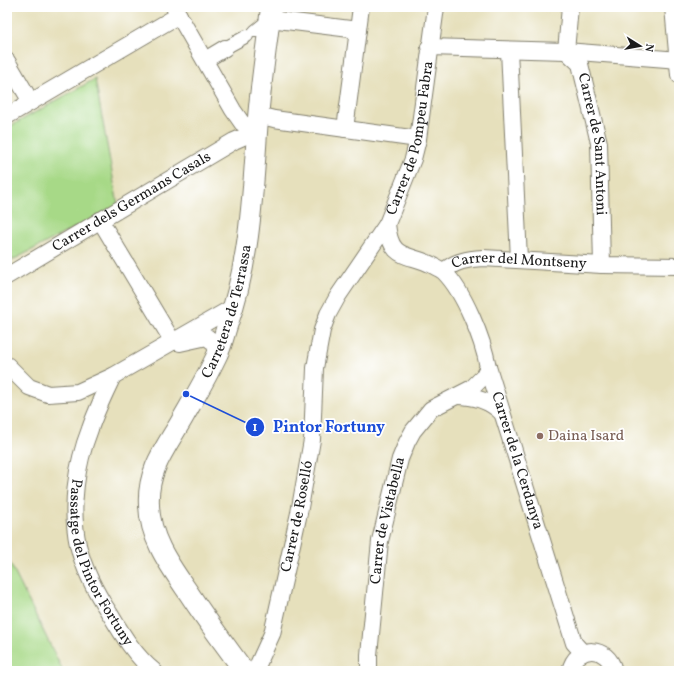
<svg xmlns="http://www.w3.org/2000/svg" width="686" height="678" viewBox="0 0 686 678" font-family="Vollkorn,serif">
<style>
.green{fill:#a7d987;stroke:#627a52}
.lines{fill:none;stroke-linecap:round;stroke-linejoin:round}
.pedestrian-casing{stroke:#817e6c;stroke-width:14}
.minor-casing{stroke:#817e6c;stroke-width:18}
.tertiary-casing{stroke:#817e6c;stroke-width:22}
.pedestrian{stroke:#fff;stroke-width:12}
.minor{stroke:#fff;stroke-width:16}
.tertiary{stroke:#fff;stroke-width:20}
.education-dot{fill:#8d6e63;stroke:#fff;stroke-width:1.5}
.labels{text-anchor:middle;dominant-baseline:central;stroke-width:3.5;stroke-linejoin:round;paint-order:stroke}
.street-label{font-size:15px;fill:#1c1c1c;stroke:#fff}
.education-label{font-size:15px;fill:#785e54;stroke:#fff;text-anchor:start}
.leader{fill:none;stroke:#1d4ed8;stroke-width:1.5}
.callout-dot{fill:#1d4ed8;stroke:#fff;stroke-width:1.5}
.mark-label{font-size:12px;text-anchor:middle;font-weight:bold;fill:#fff}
.callout-label{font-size:16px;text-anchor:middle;font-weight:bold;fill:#1d4ed8;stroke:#fff;stroke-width:3.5;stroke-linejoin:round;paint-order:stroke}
</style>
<rect width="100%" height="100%" fill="#fff"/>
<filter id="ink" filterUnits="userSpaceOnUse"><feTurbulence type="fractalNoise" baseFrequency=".025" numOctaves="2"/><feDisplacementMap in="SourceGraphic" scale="8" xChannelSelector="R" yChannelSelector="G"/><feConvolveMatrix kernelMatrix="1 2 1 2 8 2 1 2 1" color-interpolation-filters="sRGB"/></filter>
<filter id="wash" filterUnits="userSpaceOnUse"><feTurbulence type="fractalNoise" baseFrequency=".012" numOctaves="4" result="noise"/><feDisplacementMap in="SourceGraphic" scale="16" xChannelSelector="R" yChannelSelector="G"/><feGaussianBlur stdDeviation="0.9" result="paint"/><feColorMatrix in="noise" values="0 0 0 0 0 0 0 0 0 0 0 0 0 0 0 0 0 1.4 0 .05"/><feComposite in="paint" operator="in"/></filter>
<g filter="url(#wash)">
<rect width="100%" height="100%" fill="#e6e0bc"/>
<!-- green -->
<g class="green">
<path d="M 95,79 L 118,205 L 7,263 L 7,128 Z"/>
<path d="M 7,561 L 9,561 L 63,671 L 7,671 Z"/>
</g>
</g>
<g filter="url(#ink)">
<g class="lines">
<defs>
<g id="pedestrian">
<path d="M 255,31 L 270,19"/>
<path d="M 225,48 L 247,36"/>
</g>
<g id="minor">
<path d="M 174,7 L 233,110 L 242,123 L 257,131"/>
<path id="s1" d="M 570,7 L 566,51 L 580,64 L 599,143 L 602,265"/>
<path d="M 673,7 L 679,75"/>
<path d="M 270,19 L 358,30"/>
<path d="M 429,47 L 566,51 L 679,60"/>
<path d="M 509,50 L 519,259"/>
<path d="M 205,60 L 225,48"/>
<path d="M 7,61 L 31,102"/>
<path d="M 258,115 L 274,119 L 418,139"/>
<path d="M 7,116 L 179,15"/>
<path d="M 345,129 L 361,7"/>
<path d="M 100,220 L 173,342"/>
<path id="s2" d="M 387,224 C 391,262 407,252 434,266 C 437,268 442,270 444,272 C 464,292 483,339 488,367 L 574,643 L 583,653"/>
<path id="s3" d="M 444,271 C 455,261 468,259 483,258 L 602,265 L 679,266"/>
<path id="s4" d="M 7,276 L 234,141 L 257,131"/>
<path d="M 180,343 L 207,337 L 213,342 L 218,352"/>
<path d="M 7,365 L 29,387 L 48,394 L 78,392 L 113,376 L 235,306"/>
<path id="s5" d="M 113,376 C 105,393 96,411 90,429 C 76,465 70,507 78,545 C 84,570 96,593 110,614 C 122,634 135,656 154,671"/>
<path d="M 457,396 C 475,396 490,401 502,413"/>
<path id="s6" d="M 255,671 L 272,634 L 299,513 L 312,440 L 315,368 L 322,330 L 328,314 L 338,296 L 387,224 L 413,159 L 418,139 L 436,7"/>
<path id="s7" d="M 369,671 L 369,655 L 380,541 L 400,459 L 407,442 L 413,431 L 431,409 L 472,388 L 483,377 L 488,367"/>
<path d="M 570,671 C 576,644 608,645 614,671"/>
</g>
<g id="tertiary">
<path id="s8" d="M 244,671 C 226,646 207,621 190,595 C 171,567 150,540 149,505 C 147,472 164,450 180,423 C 193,400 207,377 218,353 C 222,345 224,335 227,326 C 251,260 253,187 258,118 C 261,81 267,44 271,7"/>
</g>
</defs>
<!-- pedestrian casing -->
<use href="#pedestrian" class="pedestrian-casing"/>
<!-- minor casing -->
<use href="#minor" class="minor-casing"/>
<!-- tertiary casing -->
<use href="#tertiary" class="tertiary-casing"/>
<!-- pedestrian -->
<use href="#pedestrian" class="pedestrian"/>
<!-- minor -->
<use href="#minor" class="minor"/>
<!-- tertiary -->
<use href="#tertiary" class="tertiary"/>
</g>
</g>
<!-- markers -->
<circle class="education-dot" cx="540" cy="436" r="4"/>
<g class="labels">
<!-- street labels -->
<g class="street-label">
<text stroke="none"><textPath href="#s6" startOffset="564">Carrer de Pompeu Fabra</textPath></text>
<text stroke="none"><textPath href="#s1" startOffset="145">Carrer de Sant Antoni</textPath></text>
<text stroke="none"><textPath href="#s4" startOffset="145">Carrer dels Germans Casals</textPath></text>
<text stroke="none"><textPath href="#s3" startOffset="78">Carrer del Montseny</textPath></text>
<text stroke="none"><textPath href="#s8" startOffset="405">Carretera de Terrassa</textPath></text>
<text stroke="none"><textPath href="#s2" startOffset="285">Carrer de la Cerdanya</textPath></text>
<text stroke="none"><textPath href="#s6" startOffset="161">Carrer de Roselló</textPath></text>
<text stroke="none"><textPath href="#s7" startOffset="152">Carrer de Vistabella</textPath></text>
<text stroke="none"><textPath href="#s5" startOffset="199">Passatge del Pintor Fortuny</textPath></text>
</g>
<!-- education labels -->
<g class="education-label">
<text x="548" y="436">Daina Isard</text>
</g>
</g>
<!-- callouts -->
<path class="leader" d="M186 394L255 427"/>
<g class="callout-dot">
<circle cx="186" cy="394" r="4"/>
<circle cx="255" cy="427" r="10"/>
</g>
<g class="mark-label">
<text x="255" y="431">1</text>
</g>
<g class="callout-label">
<text x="329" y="432">Pintor Fortuny</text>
</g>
<!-- margin -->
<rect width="686" height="678" fill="none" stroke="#fff" stroke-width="24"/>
<!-- north arrow -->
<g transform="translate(640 46) rotate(101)" stroke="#ffffff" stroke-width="3" paint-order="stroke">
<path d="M0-3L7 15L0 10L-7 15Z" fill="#1c1c1c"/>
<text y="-6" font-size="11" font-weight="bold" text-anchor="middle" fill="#1c1c1c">N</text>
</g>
</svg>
